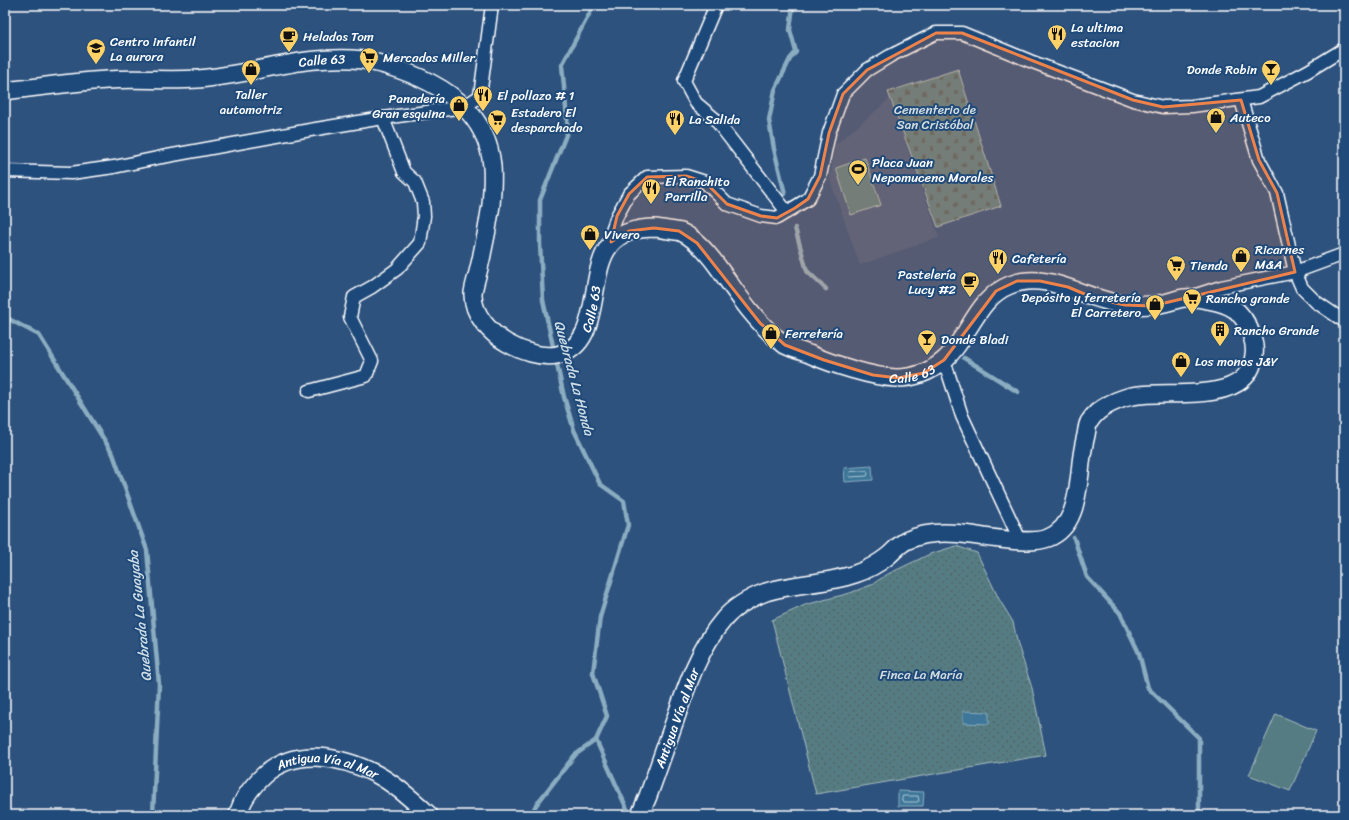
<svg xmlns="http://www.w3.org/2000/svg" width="1349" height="820" viewBox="0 0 1349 820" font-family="Sriracha,sans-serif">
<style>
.built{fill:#405c82}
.cemetery{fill:url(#cemetery-stones);stroke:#aabec0}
.park{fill:url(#park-dots);stroke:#aabec0}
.garden{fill:#557c82;stroke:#aabec0}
.water{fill:#3d7698;stroke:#8badc1}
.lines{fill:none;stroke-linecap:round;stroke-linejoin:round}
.shore{stroke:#b1c8d6;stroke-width:1}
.stream{stroke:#8badc1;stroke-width:4.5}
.street-casing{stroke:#fff;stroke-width:15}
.secondary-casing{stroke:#fff;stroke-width:20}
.street{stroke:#1f4a7a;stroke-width:12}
.secondary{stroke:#1f4a7a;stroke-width:17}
.marked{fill:#ee8249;fill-opacity:0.2;stroke:#ee8249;stroke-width:3;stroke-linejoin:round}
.labels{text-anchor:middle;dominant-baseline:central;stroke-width:4;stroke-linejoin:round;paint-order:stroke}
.poi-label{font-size:13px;fill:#fff;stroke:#1f4a7a;text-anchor:start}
.street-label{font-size:13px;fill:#fff;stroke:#1f4a7a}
.park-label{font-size:13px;fill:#d4dee0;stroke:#1f4a7a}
.water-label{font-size:14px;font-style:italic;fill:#cedde5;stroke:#1f4a7a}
</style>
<defs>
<pattern id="cemetery-stones" width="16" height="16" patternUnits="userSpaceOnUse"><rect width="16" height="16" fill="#557c82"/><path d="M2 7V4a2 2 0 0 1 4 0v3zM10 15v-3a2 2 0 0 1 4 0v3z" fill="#506467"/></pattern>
<pattern id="park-dots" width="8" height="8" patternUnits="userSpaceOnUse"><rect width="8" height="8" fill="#557c82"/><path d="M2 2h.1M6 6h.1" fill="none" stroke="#506467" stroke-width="1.8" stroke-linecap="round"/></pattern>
</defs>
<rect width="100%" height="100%" fill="#2e527e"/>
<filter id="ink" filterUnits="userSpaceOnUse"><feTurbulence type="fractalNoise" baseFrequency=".025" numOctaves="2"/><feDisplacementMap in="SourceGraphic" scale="8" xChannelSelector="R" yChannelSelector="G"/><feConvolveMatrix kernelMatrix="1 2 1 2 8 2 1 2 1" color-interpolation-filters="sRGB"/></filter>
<g filter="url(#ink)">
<!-- built -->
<path class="built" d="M 890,99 L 939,237 L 860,265 L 830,180 L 835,145 Z"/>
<!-- cemetery -->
<path class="cemetery" d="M 958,69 L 1001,206 L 938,227 L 888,92 Z"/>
<!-- park -->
<path class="park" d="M 956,546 L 977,553 L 999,599 L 1013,622 L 1018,645 L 1032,688 L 1046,755 L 816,794 L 772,620 L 805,605 L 850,593 L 871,585 L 888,574 L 930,554 Z"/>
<!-- garden -->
<g class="garden">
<path d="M 865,158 L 881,205 L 851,215 L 836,168 Z"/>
<path d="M 1276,714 L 1316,731 L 1290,791 L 1249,775 Z"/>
</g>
<!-- water -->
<g class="water">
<path d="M 872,466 L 873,480 L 845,482 L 844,468 Z"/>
<path d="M 963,711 L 989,712 L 989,724 L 963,723 Z"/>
<path d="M 898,791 L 924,792 L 923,806 L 898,806 Z"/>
</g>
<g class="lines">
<!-- shore -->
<g class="shore">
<path d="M 867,471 L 868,474 L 867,476 L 851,477 L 849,476 L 850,472 Z"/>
<path d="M 903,796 L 918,796 L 919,801 L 917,802 L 903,802 L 902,800 Z"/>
</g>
<!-- stream -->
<g class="stream">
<path d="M 785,194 L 774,149 L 769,120 L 775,90 L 790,59 L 796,52 L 790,30 L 793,5"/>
<path d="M 795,228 L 807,271 L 826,289"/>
<path d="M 5,317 L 39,335 L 113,454 L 147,550 L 159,684 L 153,815"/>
<path d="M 964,358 L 1018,392"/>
<path d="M 1074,538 L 1087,577 L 1120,613 L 1139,653 L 1148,688 L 1199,738 L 1199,815"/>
<path d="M 596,740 L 627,809 L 632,815"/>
<path d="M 531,815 L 536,805 L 575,755 L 596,740 L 607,716 L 593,673 L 600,617 L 628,525 L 624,501 L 600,484 L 574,430 L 564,397 L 543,300 L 540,244 L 540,200 L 568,130 L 562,65 L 594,5"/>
</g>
<defs>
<g id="street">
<path d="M 716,5 L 684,81 L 696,103 L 715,119 L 787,212"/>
<path d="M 1241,100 L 1259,160 L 1277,193 L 1295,272 L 1302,288 L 1316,302 L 1344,321"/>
<path d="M 5,171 L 71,173 L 114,167 L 162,157 L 310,130 L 383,118 L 464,107 L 480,96 L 492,5"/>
<path d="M 611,242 L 612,230 L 617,216 L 629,194 L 647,177 L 686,176 L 705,182 L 727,204 L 761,216 L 777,218 L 808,199 L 820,176 L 829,133 L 843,94 L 867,70 L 890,56 L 936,33 L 962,33 L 1030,61 L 1133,100 L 1163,107 L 1192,106 L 1259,97 L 1308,71 L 1344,49"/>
<path d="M 1193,296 L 1221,287 L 1295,272 L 1344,254"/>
<path d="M 944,360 L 962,416 L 1020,540"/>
<path d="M 309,391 L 366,376 L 372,361 L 350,317 L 354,297 L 372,287 L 397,269 L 420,243 L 424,216 L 423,202 L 415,182 L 404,172 L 383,118"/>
</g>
<g id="secondary">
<path id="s1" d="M 5,91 C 39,87 73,82 107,80 C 137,78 168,81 198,79 C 253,75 307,53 363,60 C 375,62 377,63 388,66 C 438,81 487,109 492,166 C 493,179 492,193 491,205 C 488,226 484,247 479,268 C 477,277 474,285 473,293 C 472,314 490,333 507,343 C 521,351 541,358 557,355 C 604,345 586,274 610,245 C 621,231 639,228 656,228 C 660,229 678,231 681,232 C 695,238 710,256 718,267 C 736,292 752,317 775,337 C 779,339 782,343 785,345 C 793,349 801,351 809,354 C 832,364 872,377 896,378 C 914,378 930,372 943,361 C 969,339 976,298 1010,285 C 1047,270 1084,299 1121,304 C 1133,306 1147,306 1159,304 C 1168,303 1176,299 1184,298 C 1197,297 1224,302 1234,309 C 1238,311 1240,315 1243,318 C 1250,328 1256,343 1254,355 C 1249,408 1167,388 1132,396 C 1126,397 1113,402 1108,405 C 1100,409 1094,414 1089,422 C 1087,426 1087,430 1086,435 C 1083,447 1081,460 1080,473 C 1077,497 1074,528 1048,538 C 1030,545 991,538 971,535 C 951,532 927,531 908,540 C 899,544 896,549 888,556 C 878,564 867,570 855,574 C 826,584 795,583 766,592 C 750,598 735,606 724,619 C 699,648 686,688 674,723 C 665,748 657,772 648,796 L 640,815"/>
<path id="s2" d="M 238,815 C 242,799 252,786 264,775 C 296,747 341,756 376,774 C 395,784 413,800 429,815"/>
</g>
</defs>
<!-- street casing -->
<use href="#street" class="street-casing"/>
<!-- secondary casing -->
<use href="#secondary" class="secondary-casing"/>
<!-- street -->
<use href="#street" class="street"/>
<!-- secondary -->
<use href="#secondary" class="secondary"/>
</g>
</g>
<!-- marked area -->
<path class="marked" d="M 936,33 L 962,33 L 1133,100 L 1163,107 L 1241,100 L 1259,160 L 1277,193 L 1295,272 L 1152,306 L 1125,305 L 1096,299 L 1068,287 L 1040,281 L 1017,281 L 996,291 L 944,360 L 924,373 L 898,378 L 873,375 L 824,360 L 785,345 L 760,323 L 697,243 L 679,231 L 654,228 L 629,231 L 611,242 L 617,216 L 629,194 L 647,177 L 686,176 L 705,182 L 727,204 L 761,216 L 777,218 L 795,208 L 808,199 L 820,176 L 829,133 L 843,94 L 867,70 Z"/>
<!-- icons -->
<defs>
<symbol id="restaurant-pin" viewBox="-11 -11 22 30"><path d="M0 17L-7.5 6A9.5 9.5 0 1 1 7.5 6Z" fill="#ffd166" stroke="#1f4a7a"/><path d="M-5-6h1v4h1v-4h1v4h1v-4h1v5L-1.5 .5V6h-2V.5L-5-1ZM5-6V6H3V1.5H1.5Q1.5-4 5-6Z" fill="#111"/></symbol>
<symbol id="cafe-pin" viewBox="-11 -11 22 30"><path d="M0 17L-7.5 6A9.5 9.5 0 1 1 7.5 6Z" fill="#ffd166" stroke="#1f4a7a"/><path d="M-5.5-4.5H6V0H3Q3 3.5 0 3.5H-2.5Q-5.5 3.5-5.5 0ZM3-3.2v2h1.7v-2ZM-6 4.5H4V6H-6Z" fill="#111"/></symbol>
<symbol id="school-pin" viewBox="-11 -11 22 30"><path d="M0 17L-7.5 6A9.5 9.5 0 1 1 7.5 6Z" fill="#ffd166" stroke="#1f4a7a"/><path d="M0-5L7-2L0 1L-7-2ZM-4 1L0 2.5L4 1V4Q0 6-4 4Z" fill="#111"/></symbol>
<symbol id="supermarket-pin" viewBox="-11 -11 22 30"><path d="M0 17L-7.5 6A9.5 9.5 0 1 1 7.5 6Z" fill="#ffd166" stroke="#1f4a7a"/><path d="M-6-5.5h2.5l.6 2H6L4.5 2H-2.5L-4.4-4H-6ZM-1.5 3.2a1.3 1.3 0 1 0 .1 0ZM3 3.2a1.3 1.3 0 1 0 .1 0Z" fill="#111"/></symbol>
<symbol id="shop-pin" viewBox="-11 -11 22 30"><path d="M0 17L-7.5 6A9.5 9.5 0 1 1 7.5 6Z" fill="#ffd166" stroke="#1f4a7a"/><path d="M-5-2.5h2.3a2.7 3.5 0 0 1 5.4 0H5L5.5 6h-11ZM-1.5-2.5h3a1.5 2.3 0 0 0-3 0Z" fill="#111"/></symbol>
<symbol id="bar-pin" viewBox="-11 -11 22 30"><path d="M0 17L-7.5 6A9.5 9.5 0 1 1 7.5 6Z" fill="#ffd166" stroke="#1f4a7a"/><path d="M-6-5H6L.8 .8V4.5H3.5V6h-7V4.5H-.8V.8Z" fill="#111"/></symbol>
<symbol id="stadium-pin" viewBox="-11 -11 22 30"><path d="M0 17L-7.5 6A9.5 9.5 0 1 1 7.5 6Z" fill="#ffd166" stroke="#1f4a7a"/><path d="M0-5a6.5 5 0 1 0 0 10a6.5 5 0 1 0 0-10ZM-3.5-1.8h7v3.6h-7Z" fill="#111"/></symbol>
<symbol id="building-pin" viewBox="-11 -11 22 30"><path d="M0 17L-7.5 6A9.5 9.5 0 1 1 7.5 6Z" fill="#ffd166" stroke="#1f4a7a"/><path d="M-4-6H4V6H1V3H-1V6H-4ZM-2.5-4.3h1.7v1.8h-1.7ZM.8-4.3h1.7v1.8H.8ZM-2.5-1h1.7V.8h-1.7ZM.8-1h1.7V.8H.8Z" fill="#111"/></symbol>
</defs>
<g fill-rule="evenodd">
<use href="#restaurant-pin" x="1046" y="23" width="22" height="30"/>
<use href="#cafe-pin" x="278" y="25" width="22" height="30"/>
<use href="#school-pin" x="85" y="37" width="22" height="30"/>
<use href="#supermarket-pin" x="358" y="46" width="22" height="30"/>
<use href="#shop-pin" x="240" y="58" width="22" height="30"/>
<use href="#bar-pin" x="1260" y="58" width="22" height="30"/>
<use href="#restaurant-pin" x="472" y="84" width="22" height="30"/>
<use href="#shop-pin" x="448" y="94" width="22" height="30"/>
<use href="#shop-pin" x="1205" y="106" width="22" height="30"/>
<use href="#supermarket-pin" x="486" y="108" width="22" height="30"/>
<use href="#restaurant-pin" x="664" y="108" width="22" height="30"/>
<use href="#stadium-pin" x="847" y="158" width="22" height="30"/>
<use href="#restaurant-pin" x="640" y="177" width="22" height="30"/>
<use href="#shop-pin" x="579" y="223" width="22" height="30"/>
<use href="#shop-pin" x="1230" y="245" width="22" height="30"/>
<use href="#restaurant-pin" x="987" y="247" width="22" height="30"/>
<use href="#supermarket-pin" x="1165" y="254" width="22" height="30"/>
<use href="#cafe-pin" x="959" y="270" width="22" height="30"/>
<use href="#supermarket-pin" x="1181" y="287" width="22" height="30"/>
<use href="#shop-pin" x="1144" y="293" width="22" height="30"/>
<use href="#building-pin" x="1209" y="319" width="22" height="30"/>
<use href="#shop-pin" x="760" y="322" width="22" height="30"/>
<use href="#bar-pin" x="916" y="328" width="22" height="30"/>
<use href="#shop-pin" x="1170" y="350" width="22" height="30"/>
</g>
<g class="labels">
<!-- poi labels -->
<g class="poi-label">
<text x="1071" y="27">La ultima<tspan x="1071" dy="15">estacion</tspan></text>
<text x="303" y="36">Helados Tom</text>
<text x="110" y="41">Centro infantil<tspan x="110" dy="15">La aurora</tspan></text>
<text x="383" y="57">Mercados Miller</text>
<text x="1257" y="69" text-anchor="end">Donde Robin</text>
<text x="251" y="94" text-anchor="middle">Taller<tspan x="251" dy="15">automotriz</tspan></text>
<text x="497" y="95">El pollazo # 1</text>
<text x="445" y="98" text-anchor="end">Panadería<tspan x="445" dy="15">Gran esquina</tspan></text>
<text x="511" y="112">Estadero El<tspan x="511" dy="15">desparchado</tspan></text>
<text x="1230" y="117">Auteco</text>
<text x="689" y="119">La Salida</text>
<text x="872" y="162">Placa Juan<tspan x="872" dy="15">Nepomuceno Morales</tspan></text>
<text x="665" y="181">El Ranchito<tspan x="665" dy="15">Parrilla</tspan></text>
<text x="604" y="234">Vivero</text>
<text x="1255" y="249">Ricarnes<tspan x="1255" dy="15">M&amp;A</tspan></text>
<text x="1012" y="258">Cafetería</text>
<text x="1190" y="265">Tienda</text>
<text x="956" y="274" text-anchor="end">Pastelería<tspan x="956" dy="15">Lucy #2</tspan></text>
<text x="1141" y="297" text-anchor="end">Depósito y ferretería<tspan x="1141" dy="15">El Carretero</tspan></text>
<text x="1206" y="298">Rancho grande</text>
<text x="1234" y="330">Rancho Grande</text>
<text x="785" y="333">Ferretería</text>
<text x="941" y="339">Donde Bladi</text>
<text x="1195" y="361">Los monos J&amp;Y</text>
</g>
<!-- street labels -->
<g class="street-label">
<text stroke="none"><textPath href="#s1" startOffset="319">Calle 63</textPath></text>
<text stroke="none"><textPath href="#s1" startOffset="846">Calle 63</textPath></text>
<text stroke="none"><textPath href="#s1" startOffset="1277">Calle 63</textPath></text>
<text transform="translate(677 718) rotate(-70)">Antigua Vía al Mar</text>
<text stroke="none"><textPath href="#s2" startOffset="117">Antigua Vía al Mar</textPath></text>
</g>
<!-- park labels -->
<g class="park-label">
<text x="935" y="109">Cementerio de<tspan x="935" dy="15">San Cristóbal</tspan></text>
<text x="921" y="674">Finca La María</text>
</g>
<!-- water labels -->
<g class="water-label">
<text transform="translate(574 378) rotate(75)">Quebrada La Honda</text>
<text transform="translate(140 616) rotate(-96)">Quebrada La Guayaba</text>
</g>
</g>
<!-- margin -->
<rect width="1349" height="820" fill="none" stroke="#1f4a7a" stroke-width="20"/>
<rect x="10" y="10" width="1329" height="800" fill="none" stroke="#fff" stroke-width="1.5" filter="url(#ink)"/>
</svg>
